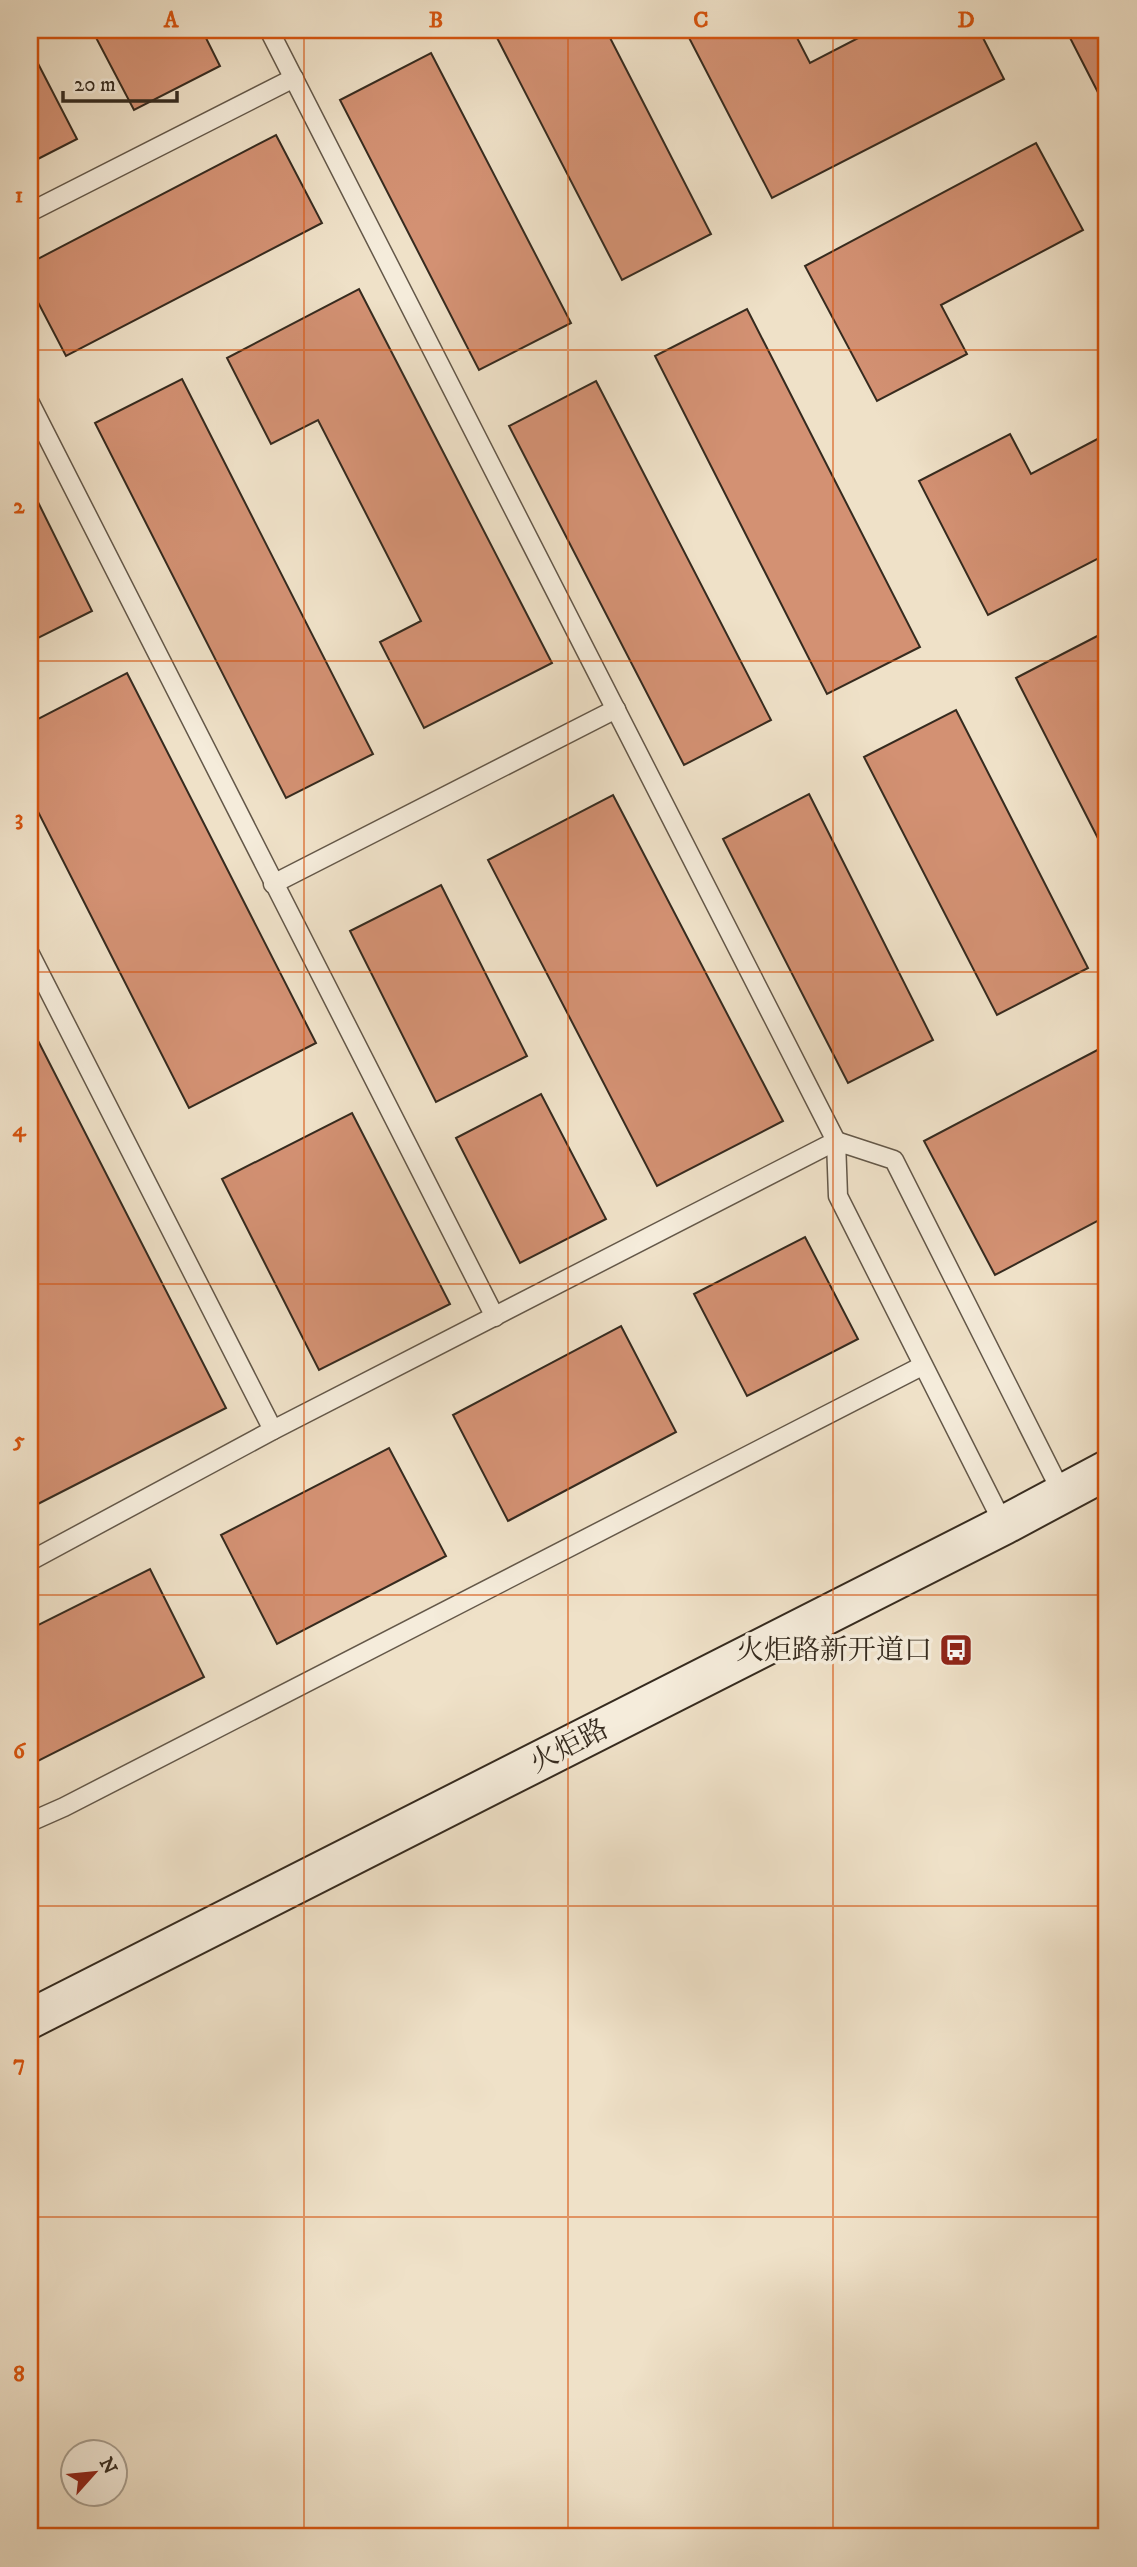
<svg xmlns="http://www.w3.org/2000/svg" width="1137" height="2567" viewBox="0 0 1137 2567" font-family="'IM FELL DW Pica','Noto Serif SC',serif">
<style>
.building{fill:#d39173;stroke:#362b1f;stroke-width:2}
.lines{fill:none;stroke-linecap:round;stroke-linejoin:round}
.lane-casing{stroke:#645849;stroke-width:21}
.secondary-casing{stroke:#362b1f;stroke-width:42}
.lane{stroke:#f5ecdb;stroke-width:18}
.secondary{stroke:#f5ecdb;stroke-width:38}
.grid{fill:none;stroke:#d6540e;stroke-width:2;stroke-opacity:0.55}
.labels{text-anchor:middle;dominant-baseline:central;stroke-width:7;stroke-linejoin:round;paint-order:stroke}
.poi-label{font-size:28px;fill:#362b1f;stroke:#f5ecdb;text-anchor:end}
.street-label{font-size:28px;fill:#362b1f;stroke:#f5ecdb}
.neatline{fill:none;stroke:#d6540e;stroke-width:2.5}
.grid-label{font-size:23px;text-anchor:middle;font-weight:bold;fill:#d6540e}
</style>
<rect width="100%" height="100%" fill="#efe1c8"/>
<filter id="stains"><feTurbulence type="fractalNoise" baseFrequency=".00286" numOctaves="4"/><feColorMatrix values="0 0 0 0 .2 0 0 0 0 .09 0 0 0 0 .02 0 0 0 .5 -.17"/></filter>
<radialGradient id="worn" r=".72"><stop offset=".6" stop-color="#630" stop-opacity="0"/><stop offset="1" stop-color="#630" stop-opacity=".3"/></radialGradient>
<!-- building -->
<g class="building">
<path d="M 92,30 L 202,30 L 220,66 L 134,110 Z"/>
<path d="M 493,30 L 606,30 L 711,234 L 622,280 Z"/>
<path d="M 685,30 L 793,30 L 810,63 L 866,34 L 864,30 L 979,30 L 1004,79 L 772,198 Z"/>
<path d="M 1066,30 L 1107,30 L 1107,110 Z"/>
<path d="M 30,48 L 77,139 L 30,163 Z"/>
<path d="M 431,53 L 571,323 L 479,370 L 340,100 Z"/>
<path d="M 276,135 L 322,223 L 66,356 L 30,287 L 30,263 Z"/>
<path d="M 1036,143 L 1083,230 L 941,305 L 967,354 L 877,401 L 805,266 Z"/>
<path d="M 359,289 L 552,663 L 424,728 L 380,642 L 421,621 L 318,420 L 271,444 L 227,358 Z"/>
<path d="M 747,309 L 920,647 L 827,694 L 655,356 Z"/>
<path d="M 182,379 L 373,754 L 286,798 L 95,423 Z"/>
<path d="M 596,381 L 771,720 L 684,765 L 509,426 Z"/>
<path d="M 1010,434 L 1031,474 L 1107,434 L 1107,554 L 988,615 L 919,481 Z"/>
<path d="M 30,486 L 92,611 L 30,642 Z"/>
<path d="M 1107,631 L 1107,856 L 1016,678 Z"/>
<path d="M 127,673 L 316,1043 L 189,1108 L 30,796 L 30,723 Z"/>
<path d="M 956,710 L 1088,968 L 997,1015 L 864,757 Z"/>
<path d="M 809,794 L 933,1040 L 848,1083 L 723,839 Z"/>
<path d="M 613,795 L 783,1121 L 657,1186 L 488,860 Z"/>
<path d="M 441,885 L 527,1056 L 436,1102 L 350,931 Z"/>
<path d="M 30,1025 L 226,1408 L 30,1508 Z"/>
<path d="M 1107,1045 L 1107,1216 L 995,1275 L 924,1141 Z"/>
<path d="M 541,1094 L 606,1219 L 520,1263 L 456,1138 Z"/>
<path d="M 352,1113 L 450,1304 L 319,1370 L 222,1179 Z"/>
<path d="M 805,1237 L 858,1339 L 747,1396 L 694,1294 Z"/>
<path d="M 621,1326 L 676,1432 L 508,1521 L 453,1415 Z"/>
<path d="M 389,1448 L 446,1556 L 277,1644 L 221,1535 Z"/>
<path d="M 150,1569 L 204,1677 L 34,1763 L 30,1755 L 30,1629 Z"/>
</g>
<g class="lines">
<defs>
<g id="lane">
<path d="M 30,212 L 294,78"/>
<path d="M 30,403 L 495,1317"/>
<path d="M 273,884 L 616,709"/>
<path d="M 30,954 L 273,1430"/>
<path d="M 1004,1525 L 838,1196 L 836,1141 L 894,1160 L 1062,1493"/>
<path d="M 30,1561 L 273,1430 L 836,1141 L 269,30"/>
<path d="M 30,1822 L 64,1807 L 922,1366"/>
</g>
<path id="secondary" d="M 30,2019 L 1004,1525 L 1107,1470"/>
</defs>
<!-- lane casing -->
<use href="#lane" class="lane-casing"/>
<!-- secondary casing -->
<use href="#secondary" class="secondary-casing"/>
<!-- lane -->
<use href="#lane" class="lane"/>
<!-- secondary -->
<use href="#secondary" class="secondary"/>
</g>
<!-- grid -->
<path class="grid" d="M 304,30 L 304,2537M 568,30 L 568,2537M 833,30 L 833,2537M 30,350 L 1107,350M 30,661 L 1107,661M 30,972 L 1107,972M 30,1284 L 1107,1284M 30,1595 L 1107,1595M 30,1906 L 1107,1906M 30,2217 L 1107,2217"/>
<!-- icons -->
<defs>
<symbol id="bus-square" viewBox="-11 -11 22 22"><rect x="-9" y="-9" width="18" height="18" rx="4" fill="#8f2418" stroke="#f5ecdb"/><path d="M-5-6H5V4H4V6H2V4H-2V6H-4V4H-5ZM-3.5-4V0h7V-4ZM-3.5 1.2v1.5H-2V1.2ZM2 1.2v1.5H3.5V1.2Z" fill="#fff"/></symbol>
</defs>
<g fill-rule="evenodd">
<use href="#bus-square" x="937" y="1631" width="38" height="38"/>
</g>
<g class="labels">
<!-- poi labels -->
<g class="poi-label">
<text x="932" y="1650">火炬路新开道口</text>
</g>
<!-- street labels -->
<g class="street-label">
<text transform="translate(569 1746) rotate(-27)">火炬路</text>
</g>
</g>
<!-- margin -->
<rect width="1137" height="2567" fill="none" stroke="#efe1c8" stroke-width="77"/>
<!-- north arrow -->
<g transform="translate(94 2473) rotate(63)"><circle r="33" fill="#f5ecdb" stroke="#a99f90" stroke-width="2"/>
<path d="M0-5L12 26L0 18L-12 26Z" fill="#8f2418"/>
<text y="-10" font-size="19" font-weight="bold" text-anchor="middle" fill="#362b1f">N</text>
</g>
<!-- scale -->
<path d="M63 91v10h114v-10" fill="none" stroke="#362b1f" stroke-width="3.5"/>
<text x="74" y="91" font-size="21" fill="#362b1f" stroke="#f5ecdb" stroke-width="5" paint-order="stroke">20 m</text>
<rect x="38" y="38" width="1060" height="2490" class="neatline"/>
<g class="grid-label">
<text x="171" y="27">A</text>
<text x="436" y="27">B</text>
<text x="701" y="27">C</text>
<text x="966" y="27">D</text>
<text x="19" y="202">1</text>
<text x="19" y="513">2</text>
<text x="19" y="825">3</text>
<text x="19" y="1136">4</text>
<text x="19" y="1447">5</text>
<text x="19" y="1758">6</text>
<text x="19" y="2070">7</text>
<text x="19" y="2381">8</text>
</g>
<rect width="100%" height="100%" filter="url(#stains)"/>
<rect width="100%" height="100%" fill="url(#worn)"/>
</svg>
